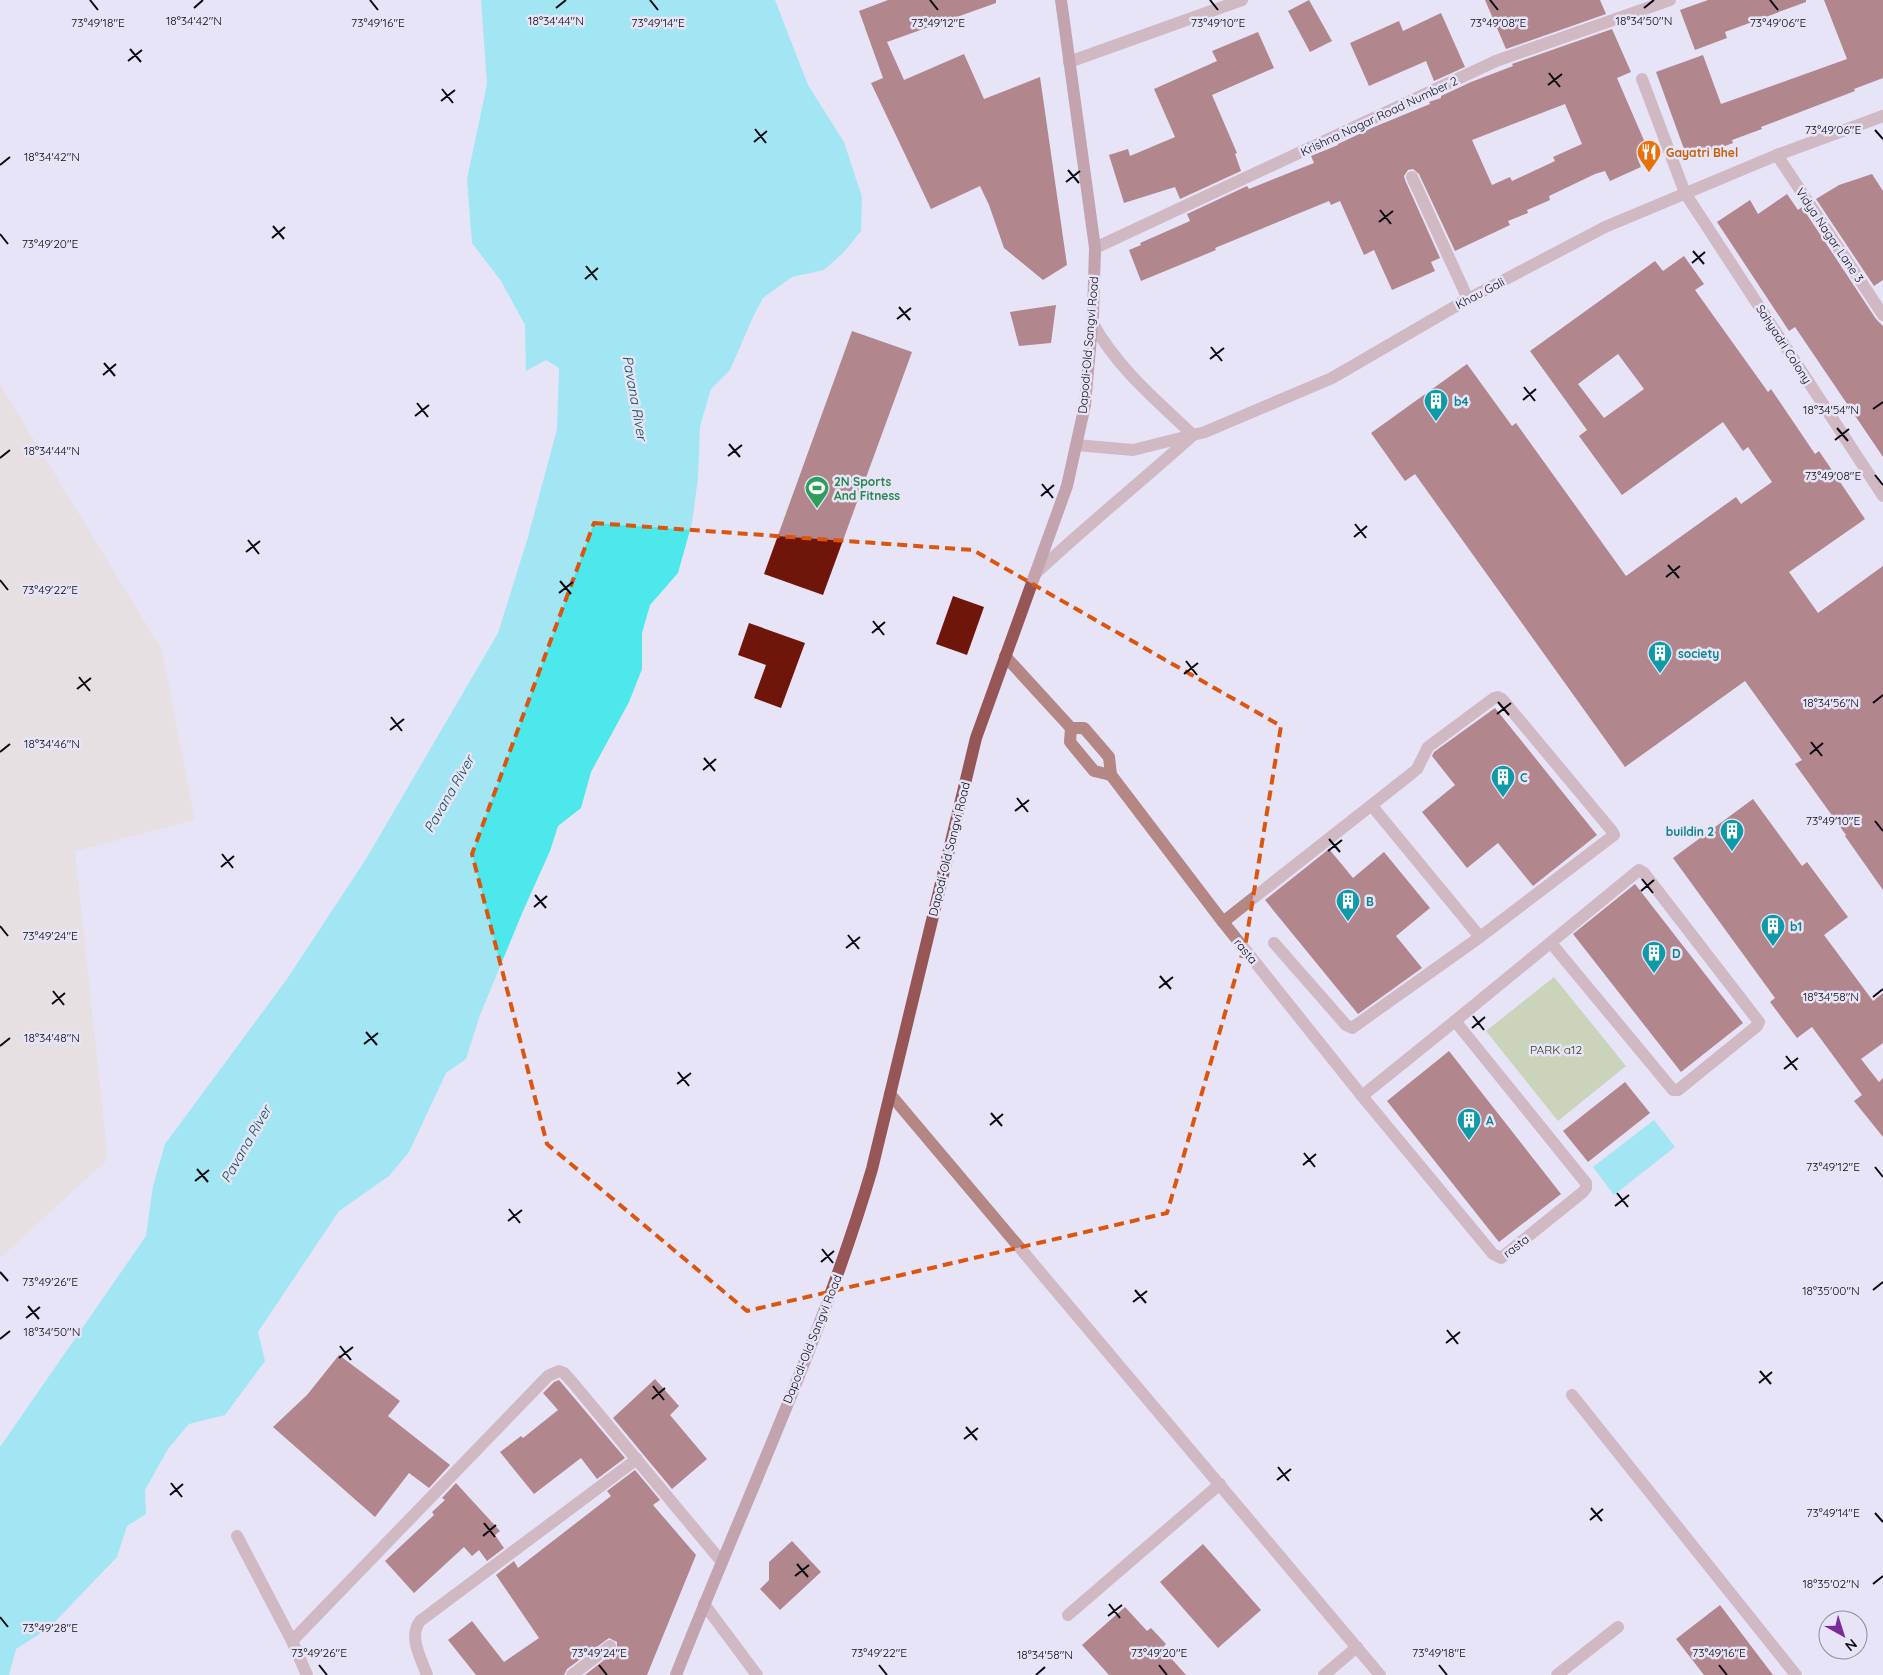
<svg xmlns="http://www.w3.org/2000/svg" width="1883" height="1675" viewBox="0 0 1883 1675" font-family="Quicksand,sans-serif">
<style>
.industrial{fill:#e7dcc7}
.green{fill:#a4c170}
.water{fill:#4de8ec}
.building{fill:#70150a;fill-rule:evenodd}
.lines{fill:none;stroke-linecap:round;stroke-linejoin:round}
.street{stroke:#b48684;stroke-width:12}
.secondary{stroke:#975656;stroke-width:12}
.marked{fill:none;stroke:#dd550c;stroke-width:4;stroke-dasharray:10 6;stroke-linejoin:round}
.ticks{fill:none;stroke:#0b0a11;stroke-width:2}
.labels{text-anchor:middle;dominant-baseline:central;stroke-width:5;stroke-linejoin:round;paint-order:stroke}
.street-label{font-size:12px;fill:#0b0a11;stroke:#e7e4f8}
.food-label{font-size:12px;font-weight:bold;fill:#c56008;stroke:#e7e4f8;text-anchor:start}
.culture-label{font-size:12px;font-weight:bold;fill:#0d838f;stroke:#e7e4f8;text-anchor:start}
.leisure-label{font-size:12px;font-weight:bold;fill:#27864d;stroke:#e7e4f8;text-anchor:start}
.park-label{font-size:12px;fill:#334019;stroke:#e7e4f8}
.water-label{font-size:14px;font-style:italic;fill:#0e5153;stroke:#e7e4f8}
.ticks-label{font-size:12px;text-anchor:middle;fill:#0b0a11;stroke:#e7e4f8;stroke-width:5;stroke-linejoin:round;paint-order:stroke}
</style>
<rect width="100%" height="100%" fill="#e7e4f8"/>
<!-- industrial -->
<path class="industrial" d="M 0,384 L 162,650 L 195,820 L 75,851 L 108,1159 L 0,1258 Z"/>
<!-- green -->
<path class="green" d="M 1554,977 L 1626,1066 L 1558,1121 L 1486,1031 Z"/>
<!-- water -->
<g class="water">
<path d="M 481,0 L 775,0 L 808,85 L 844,142 L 862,197 L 861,231 L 844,252 L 824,270 L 792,277 L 763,298 L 753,317 L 730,370 L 711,389 L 700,426 L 698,478 L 692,523 L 678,573 L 650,605 L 642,633 L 642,669 L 629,702 L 591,772 L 581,808 L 558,826 L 550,851 L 523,911 L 480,1015 L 466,1059 L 446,1073 L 409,1152 L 389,1176 L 339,1211 L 258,1332 L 265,1361 L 225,1415 L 189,1424 L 168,1449 L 145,1490 L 146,1514 L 127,1526 L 117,1557 L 49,1628 L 16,1649 L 9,1675 L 0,1675 L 0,1447 L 146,1236 L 153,1186 L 165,1144 L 287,979 L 366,859 L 498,633 L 528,537 L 557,429 L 559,368 L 546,360 L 526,371 L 525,325 L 501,281 L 472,243 L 467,179 L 487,84 Z"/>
<path d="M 1654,1120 L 1675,1147 L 1614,1195 L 1593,1167 Z"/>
</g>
<!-- building -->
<g class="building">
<path d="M 888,0 L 996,0 L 996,3 L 887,42 L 904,80 L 964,54 L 984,99 L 1040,77 L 1067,265 L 1043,280 L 1004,248 L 989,205 L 980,186 L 931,209 L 871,83 L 883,78 L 859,11 Z"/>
<path d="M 1309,0 L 1332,41 L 1310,52 L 1288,11 Z"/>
<path d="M 1485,0 L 1600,0 L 1606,14 L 1506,49 Z"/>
<path d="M 1708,0 L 1806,0 L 1806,2 L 1725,32 L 1727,38 L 1695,50 L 1680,10 Z"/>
<path d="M 1824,0 L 1883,0 L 1883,78 L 1854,89 L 1855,91 L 1761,127 L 1762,129 L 1732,140 L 1733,143 L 1688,160 L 1656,72 L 1703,55 L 1721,104 L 1847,59 Z"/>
<path d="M 1441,13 L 1465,67 L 1434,81 L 1426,61 L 1369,86 L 1350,43 L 1399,21 L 1403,31 Z"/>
<path d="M 1612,29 L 1631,72 L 1617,78 L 1649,152 L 1637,157 L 1641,167 L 1610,181 L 1605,171 L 1595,174 L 1549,196 L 1550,200 L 1527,210 L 1528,213 L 1508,221 L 1510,225 L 1455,251 L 1419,174 L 1413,169 L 1408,170 L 1404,176 L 1405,180 L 1440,258 L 1431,262 L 1435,271 L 1392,290 L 1374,250 L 1364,255 L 1340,201 L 1331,205 L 1329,201 L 1215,248 L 1216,250 L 1141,281 L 1129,250 L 1141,245 L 1140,243 L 1190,221 L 1187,214 L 1247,186 L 1249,189 L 1314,163 L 1311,156 L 1338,145 L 1338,144 L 1374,127 L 1430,104 L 1429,102 L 1441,98 L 1441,96 L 1471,82 L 1513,66 L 1512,64 ZM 1565,104 L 1582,144 L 1553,157 L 1555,161 L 1512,181 L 1510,177 L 1492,185 L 1472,140 Z"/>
<path d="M 1258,32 L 1274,68 L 1212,95 L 1237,153 L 1235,154 L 1241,171 L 1180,199 L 1175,187 L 1124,203 L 1109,155 L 1128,149 L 1130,156 L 1175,137 L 1154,89 L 1217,61 L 1212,51 Z"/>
<path d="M 1872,174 L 1883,191 L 1883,280 L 1874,286 L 1816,199 L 1839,185 Z"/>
<path d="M 1787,194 L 1798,210 L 1802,207 L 1876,319 L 1883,326 L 1883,457 L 1795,327 L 1789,331 L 1717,222 L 1750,200 L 1758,214 Z"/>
<path d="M 1684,256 L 1704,284 L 1695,290 L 1768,392 L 1771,389 L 1815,454 L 1819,451 L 1865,519 L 1789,572 L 1818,613 L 1883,566 L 1883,890 L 1845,836 L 1846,835 L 1795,764 L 1802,760 L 1745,681 L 1625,767 L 1415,474 L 1405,481 L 1371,433 L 1467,364 L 1512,426 L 1516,423 L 1626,576 L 1736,497 L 1741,504 L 1772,482 L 1748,447 L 1743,451 L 1723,422 L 1622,495 L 1579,436 L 1587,430 L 1530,351 L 1655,261 L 1663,271 ZM 1618,354 L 1644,389 L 1604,418 L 1578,384 Z"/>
<path d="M 1056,305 L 1051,343 L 1019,346 L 1010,312 Z"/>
<path d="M 852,331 L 912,352 L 823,595 L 764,574 Z"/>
<path d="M 953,596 L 984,607 L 967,655 L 936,644 Z"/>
<path d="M 749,623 L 805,643 L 781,708 L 754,698 L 766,665 L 738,655 Z"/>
<path d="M 1495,708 L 1597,835 L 1533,886 L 1498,843 L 1467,868 L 1422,812 L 1455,785 L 1432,756 L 1434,752 Z"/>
<path d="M 1753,799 L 1802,866 L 1807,862 L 1848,917 L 1824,935 L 1873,1001 L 1883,993 L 1883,1043 L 1861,1059 L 1879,1082 L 1883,1078 L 1883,1137 L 1854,1101 L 1862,1095 L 1812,1027 L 1797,1038 L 1770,1002 L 1775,998 L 1673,858 Z"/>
<path d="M 1329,849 L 1353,878 L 1384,852 L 1430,908 L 1396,936 L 1422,968 L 1358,1014 L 1265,900 Z"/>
<path d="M 1635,884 L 1743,1023 L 1681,1072 L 1573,934 Z"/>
<path d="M 1449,1051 L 1561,1194 L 1499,1242 L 1387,1101 Z"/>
<path d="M 1625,1082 L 1650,1113 L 1588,1162 L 1563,1131 Z"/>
<path d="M 339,1355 L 400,1401 L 388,1416 L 450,1465 L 429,1488 L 409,1473 L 375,1517 L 273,1427 L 307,1395 Z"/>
<path d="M 655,1379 L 679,1406 L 670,1415 L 707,1459 L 672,1489 L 613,1418 Z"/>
<path d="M 559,1380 L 625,1458 L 597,1479 L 581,1458 L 534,1494 L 500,1452 L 521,1436 L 523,1438 L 558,1410 L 543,1393 L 554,1382 Z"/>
<path d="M 635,1470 L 660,1500 L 653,1505 L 696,1555 L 647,1675 L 585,1675 L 617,1650 L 617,1642 L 609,1638 L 567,1669 L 564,1675 L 476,1675 L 448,1640 L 472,1621 L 504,1662 L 539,1638 L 496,1575 L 514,1561 L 518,1568 L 611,1496 L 607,1491 Z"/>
<path d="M 456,1483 L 500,1531 L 495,1535 L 504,1548 L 487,1561 L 479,1550 L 472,1556 L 464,1547 L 414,1593 L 385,1561 L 434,1515 L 432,1512 L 445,1500 L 442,1498 Z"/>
<path d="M 792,1541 L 821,1572 L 780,1610 L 760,1589 L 769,1580 L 769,1562 Z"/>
<path d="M 1203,1544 L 1261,1610 L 1218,1648 L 1160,1582 Z"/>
<path d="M 1720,1605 L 1773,1675 L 1704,1675 L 1676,1639 Z"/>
<path d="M 1125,1607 L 1147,1631 L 1151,1628 L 1166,1644 L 1162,1648 L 1186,1675 L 1109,1675 L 1082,1645 Z"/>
</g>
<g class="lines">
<!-- street -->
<g class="street">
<path d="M 1069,62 L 1242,0"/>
<path d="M 1642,79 L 1685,193 L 1883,496"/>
<path d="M 1777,155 L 1883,315"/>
<path d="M 1412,177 L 1468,299"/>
<path d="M 1095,248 L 1496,61 L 1670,0"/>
<path d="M 1076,445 L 1133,450 L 1205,432 L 1332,378 L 1468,299 L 1605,227 L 1777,155 L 1883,116"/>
<path d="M 1035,574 C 1086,526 1141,482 1193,435 C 1155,399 1118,369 1092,322"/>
<path d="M 1005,656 L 1071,728"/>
<path d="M 1071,728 L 1084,728 L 1109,757 L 1111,775 L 1094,771 L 1070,742 Z"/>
<path d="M 1111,775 L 1223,922 L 1411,774 L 1417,769 L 1428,747 L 1494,698 L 1498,697 L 1502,699 L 1612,831 L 1614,835 L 1480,937 L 1372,806"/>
<path d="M 1223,922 L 1362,1096 L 1493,1254 L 1501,1258 L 1583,1192 L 1586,1188 L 1586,1183 L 1455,1021 L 1639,870 L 1644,873 L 1759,1022 L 1757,1026 L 1678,1090 L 1673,1090 L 1551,943"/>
<path d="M 1274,943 L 1346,1025 L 1352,1028 L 1480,937"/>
<path d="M 890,1094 L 1380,1675"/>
<path d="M 1362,1096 L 1455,1021"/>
<path d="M 1572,1395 L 1796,1675"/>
<path d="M 237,1536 L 292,1641 L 307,1675"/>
<path d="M 704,1604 L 757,1675"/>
<path d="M 1068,1615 L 1220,1484"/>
<path d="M 292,1641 L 548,1376 L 559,1371 L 564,1373 L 573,1383 L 721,1561"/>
<path d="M 427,1675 C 421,1658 408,1637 420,1621 L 637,1459"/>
<path d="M 572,1675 L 610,1646"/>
<path d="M 1324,1675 L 1357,1647"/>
<path d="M 1557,1675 L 1618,1627"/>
</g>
<!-- secondary -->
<path class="secondary" d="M 676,1675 C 742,1507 821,1342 872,1169 L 976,738 L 1067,486 L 1085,405 L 1093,315 L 1095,248 L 1061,0"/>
</g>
<!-- marked area -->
<path d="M0 0H1883V1675H0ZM 594,523 L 973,550 L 1281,726 L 1246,941 L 1167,1213 L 747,1311 L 547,1144 L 472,854 Z" fill="#e7e4f8" fill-opacity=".55" fill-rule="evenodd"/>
<path class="marked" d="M 594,523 L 973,550 L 1281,726 L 1246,941 L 1167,1213 L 747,1311 L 547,1144 L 472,854 Z"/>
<!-- ticks -->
<path class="ticks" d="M 90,0 L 98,10M 370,0 L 378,10M 650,0 L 658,10M 930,0 L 938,10M 1210,0 L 1218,10M 1490,0 L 1498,10M 1770,0 L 1778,10M 194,8 L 203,0M 556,8 L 566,0M 1644,8 L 1654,0M 130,49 L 141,62M 128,61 L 142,50M 1549,73 L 1560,87M 1548,85 L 1562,74M 442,89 L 453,103M 441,101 L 455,90M 755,129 L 766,143M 1875,130 L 1883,139M 754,142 L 767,131M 0,165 L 10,157M 1068,170 L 1079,183M 1066,182 L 1080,171M 1380,210 L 1391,224M 1379,222 L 1393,211M 273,226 L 284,239M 0,234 L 8,244M 272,238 L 285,227M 1693,251 L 1704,264M 1692,263 L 1705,252M 586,266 L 597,280M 585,279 L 598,268M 899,307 L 910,320M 897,319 L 911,308M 1211,347 L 1222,361M 1210,359 L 1224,348M 104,363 L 115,376M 103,375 L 116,364M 1524,387 L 1535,401M 1523,400 L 1536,389M 417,403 L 428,417M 1873,409 L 1883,402M 415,416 L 429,405M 1837,428 L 1848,441M 1835,440 L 1849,429M 729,444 L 740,457M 728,456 L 742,445M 0,458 L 10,450M 1875,475 L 1883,485M 1042,484 L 1053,498M 1041,496 L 1054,485M 1355,524 L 1366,538M 1354,537 L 1367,526M 248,540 L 259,554M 246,552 L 260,541M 1668,565 L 1679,578M 1666,577 L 1680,566M 0,580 L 8,590M 560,581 L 571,594M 559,593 L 573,582M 873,621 L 884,635M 872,633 L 885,622M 1186,661 L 1197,675M 1184,674 L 1198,663M 79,677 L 90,691M 77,689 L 91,678M 1498,702 L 1509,715M 1873,703 L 1883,695M 1497,714 L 1511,703M 391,717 L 402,731M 390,730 L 404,719M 1811,742 L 1822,756M 0,752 L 10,744M 1810,754 L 1823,743M 704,758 L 715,771M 703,770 L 716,759M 1017,798 L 1028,812M 1015,811 L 1029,800M 1875,821 L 1883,831M 1329,839 L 1340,852M 1328,851 L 1342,840M 222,854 L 233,868M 221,867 L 234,856M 1642,879 L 1653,893M 1641,891 L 1654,880M 535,895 L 546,908M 534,907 L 547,896M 0,926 L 8,936M 848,935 L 859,949M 846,948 L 860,937M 1160,976 L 1171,989M 1159,988 L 1173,977M 53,991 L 64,1005M 1873,997 L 1883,989M 52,1004 L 65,993M 1473,1016 L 1484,1030M 1472,1028 L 1485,1017M 366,1032 L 377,1045M 364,1044 L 378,1033M 0,1046 L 10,1038M 1786,1056 L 1797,1070M 1784,1069 L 1798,1058M 678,1072 L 689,1086M 677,1084 L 691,1073M 991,1113 L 1002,1126M 990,1125 L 1003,1114M 1304,1153 L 1315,1167M 1303,1165 L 1316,1154M 1875,1167 L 1883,1177M 197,1169 L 208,1182M 195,1181 L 209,1170M 1617,1193 L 1628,1207M 1615,1206 L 1629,1195M 509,1209 L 520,1223M 508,1221 L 522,1210M 822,1249 L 833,1263M 821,1262 L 834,1251M 0,1272 L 8,1281M 1135,1290 L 1146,1303M 1873,1290 L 1883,1282M 1133,1302 L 1147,1291M 28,1306 L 39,1319M 26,1318 L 40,1307M 1447,1330 L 1458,1344M 0,1339 L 10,1331M 1446,1343 L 1460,1332M 340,1346 L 351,1360M 339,1358 L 353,1347M 1760,1371 L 1771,1384M 1759,1383 L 1772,1372M 653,1386 L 664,1400M 652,1399 L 665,1388M 966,1427 L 977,1440M 964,1439 L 978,1428M 1278,1467 L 1289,1481M 1277,1480 L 1291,1469M 171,1483 L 182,1497M 170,1495 L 183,1484M 1591,1508 L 1602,1521M 1875,1513 L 1883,1522M 1590,1520 L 1603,1509M 484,1523 L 495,1537M 483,1536 L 496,1525M 797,1564 L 808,1577M 795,1576 L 809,1565M 1873,1584 L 1883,1576M 1109,1604 L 1120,1618M 1108,1616 L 1122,1605M 0,1617 L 8,1627M 319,1665 L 327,1675M 599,1665 L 607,1675M 879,1665 L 887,1675M 1159,1665 L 1167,1675M 1439,1665 L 1447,1675M 1719,1665 L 1727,1675M 1036,1675 L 1045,1667"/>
<!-- icons -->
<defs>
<symbol id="restaurant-pin" viewBox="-11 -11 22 30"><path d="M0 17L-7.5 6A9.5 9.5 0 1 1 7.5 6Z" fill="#e8710a" stroke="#e7e4f8"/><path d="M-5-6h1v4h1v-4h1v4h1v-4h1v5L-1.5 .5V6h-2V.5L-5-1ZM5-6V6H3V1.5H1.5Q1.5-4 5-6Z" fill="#fff"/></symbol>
<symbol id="building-pin" viewBox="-11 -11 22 30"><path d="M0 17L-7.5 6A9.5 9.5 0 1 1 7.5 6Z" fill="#0f9aa8" stroke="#e7e4f8"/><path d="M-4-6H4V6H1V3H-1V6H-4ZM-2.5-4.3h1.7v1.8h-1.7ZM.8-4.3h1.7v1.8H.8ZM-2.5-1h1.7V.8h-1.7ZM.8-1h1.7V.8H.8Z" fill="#fff"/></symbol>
<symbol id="stadium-pin" viewBox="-11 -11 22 30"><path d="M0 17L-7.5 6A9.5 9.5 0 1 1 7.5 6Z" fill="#2e9e5b" stroke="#e7e4f8"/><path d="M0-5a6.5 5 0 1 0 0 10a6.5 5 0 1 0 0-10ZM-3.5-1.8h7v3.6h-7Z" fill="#fff"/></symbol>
</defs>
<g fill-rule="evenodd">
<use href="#restaurant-pin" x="1635" y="138" width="28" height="38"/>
<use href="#building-pin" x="1422" y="387" width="28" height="38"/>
<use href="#stadium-pin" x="803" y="474" width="28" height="38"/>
<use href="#building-pin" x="1646" y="639" width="28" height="38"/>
<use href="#building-pin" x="1489" y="763" width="28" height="38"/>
<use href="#building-pin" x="1718" y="817" width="28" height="38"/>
<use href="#building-pin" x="1334" y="887" width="28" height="38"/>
<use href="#building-pin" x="1759" y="912" width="28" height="38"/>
<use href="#building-pin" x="1640" y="939" width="28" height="38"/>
<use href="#building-pin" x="1455" y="1106" width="28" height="38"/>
</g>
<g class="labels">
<!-- street labels -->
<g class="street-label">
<text transform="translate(1379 116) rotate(-25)">Krishna Nagar Road Number 2</text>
<text transform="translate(1830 235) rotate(56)">Vidya Nagar Lane 3</text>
<text transform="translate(1480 293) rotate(-28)">Khau Gali</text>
<text transform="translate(1784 344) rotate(57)">Sahyadri Colony</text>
<text transform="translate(1088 345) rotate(-85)">Dapodi-Old Sangvi Road</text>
<text transform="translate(949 849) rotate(-76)">Dapodi-Old Sangvi Road</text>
<text transform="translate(1246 951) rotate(51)">rasta</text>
<text transform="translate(1516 1246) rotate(-37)">rasta</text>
<text transform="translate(812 1339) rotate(-68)">Dapodi-Old Sangvi Road</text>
</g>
<!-- food labels -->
<g class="food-label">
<text x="1666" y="152">Gayatri Bhel</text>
</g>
<!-- culture labels -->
<g class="culture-label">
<text x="1454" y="401">b4</text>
<text x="1678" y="653">society</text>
<text x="1520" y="777">C</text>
<text x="1714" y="831" text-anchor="end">buildin 2</text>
<text x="1366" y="901">B</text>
<text x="1790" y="926">b1</text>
<text x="1672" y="953">D</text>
<text x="1486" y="1120">A</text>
</g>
<!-- leisure labels -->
<g class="leisure-label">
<text x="834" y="481">2N Sports<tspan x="834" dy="14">And Fitness</tspan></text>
</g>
<!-- park labels -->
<g class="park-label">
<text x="1556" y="1049">PARK a12</text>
</g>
<!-- water labels -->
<g class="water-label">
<text transform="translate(635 398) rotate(80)">Pavana River</text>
<text transform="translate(449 794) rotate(-60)">Pavana River</text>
<text transform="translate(246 1144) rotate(-60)">Pavana River</text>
</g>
</g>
<g class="ticks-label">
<text x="556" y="25">18°34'44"N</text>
<text x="1644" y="25">18°34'50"N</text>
<text x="194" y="25">18°34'42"N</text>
<text x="98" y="27">73°49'18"E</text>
<text x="658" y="27">73°49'14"E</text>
<text x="938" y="27">73°49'12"E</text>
<text x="1218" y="27">73°49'10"E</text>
<text x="1778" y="27">73°49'06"E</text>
<text x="378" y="27">73°49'16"E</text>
<text x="1498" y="27">73°49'08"E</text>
<text x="1833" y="134">73°49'06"E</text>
<text x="52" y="161">18°34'42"N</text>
<text x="50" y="248">73°49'20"E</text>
<text x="1831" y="414">18°34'54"N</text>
<text x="52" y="455">18°34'44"N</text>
<text x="1833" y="480">73°49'08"E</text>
<text x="50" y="594">73°49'22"E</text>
<text x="1831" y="707">18°34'56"N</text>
<text x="52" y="748">18°34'46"N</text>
<text x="1833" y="825">73°49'10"E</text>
<text x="50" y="940">73°49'24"E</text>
<text x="1831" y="1001">18°34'58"N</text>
<text x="52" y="1042">18°34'48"N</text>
<text x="1833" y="1171">73°49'12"E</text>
<text x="50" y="1286">73°49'26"E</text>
<text x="1831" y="1295">18°35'00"N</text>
<text x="52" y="1336">18°34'50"N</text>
<text x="1833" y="1517">73°49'14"E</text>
<text x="1831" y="1588">18°35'02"N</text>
<text x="50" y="1632">73°49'28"E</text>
<text x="319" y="1657">73°49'26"E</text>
<text x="599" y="1657">73°49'24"E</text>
<text x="879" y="1657">73°49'22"E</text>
<text x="1159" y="1657">73°49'20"E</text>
<text x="1439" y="1657">73°49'18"E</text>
<text x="1719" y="1657">73°49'16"E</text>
<text x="1045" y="1659">18°34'58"N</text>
</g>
<!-- north arrow -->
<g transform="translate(1843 1635) rotate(141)"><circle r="24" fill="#e7e4f8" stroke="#8f8d9c"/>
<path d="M0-4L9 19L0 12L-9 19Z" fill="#7b2a9a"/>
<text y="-8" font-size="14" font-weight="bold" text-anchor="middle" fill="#0b0a11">N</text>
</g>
</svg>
